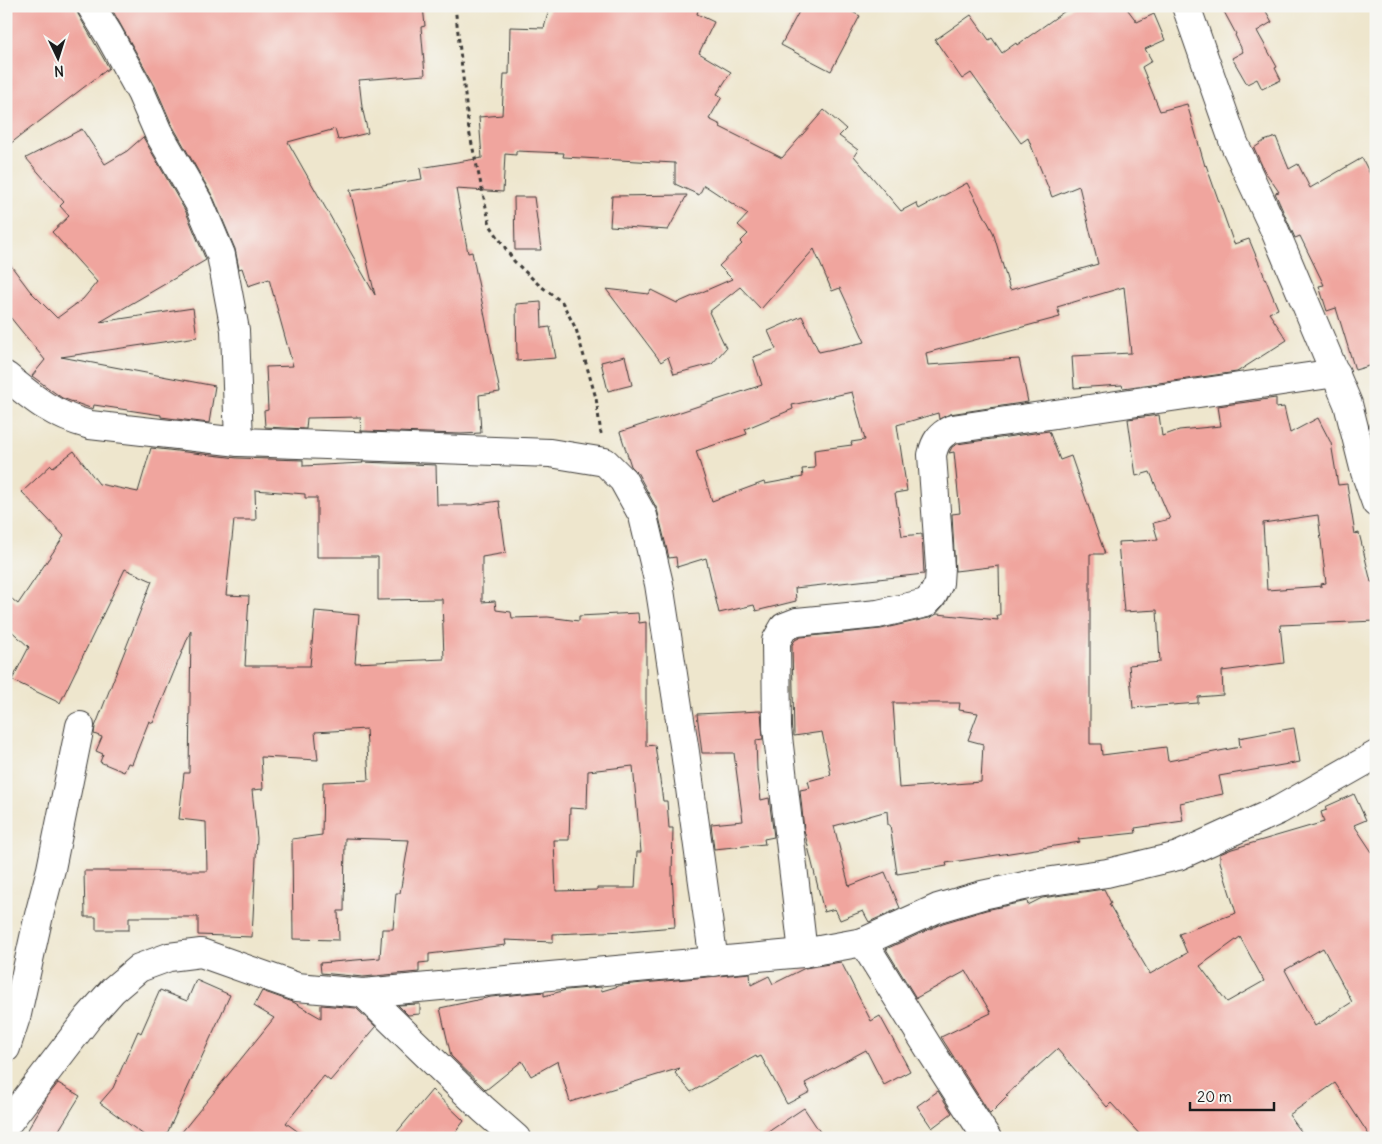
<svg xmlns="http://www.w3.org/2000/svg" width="1382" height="1144" viewBox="0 0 1382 1144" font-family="Delius,sans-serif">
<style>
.building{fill:#f0a59e;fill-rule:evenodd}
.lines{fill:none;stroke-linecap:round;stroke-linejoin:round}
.minor-casing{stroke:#3c3a37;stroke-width:30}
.path{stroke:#3c3a37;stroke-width:3;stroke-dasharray:4 4;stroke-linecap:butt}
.minor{stroke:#fff;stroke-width:28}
</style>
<rect width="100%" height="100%" fill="#f6f6f2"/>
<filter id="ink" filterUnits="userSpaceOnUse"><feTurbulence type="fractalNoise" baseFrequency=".02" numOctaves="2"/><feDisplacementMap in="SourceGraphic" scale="10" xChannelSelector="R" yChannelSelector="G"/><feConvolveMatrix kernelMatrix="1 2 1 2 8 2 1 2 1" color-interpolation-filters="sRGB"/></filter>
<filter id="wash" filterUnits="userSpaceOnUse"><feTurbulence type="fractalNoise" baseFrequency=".0096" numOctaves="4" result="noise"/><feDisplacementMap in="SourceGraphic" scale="20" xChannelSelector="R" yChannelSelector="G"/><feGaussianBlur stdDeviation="1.12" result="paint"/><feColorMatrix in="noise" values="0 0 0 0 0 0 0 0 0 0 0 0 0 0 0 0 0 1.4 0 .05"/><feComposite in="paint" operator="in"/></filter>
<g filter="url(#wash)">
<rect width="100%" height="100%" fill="#eee6cd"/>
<g id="blocks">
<!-- building -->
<g class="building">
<path d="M 6,6 L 75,6 L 78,14 L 109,68 L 6,147 Z"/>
<path d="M 110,6 L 423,6 L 425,26 L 421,27 L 425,75 L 359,80 L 362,107 L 368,133 L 338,140 L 335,129 L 288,142 L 375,295 L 350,190 L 422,179 L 420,168 L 482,158 L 479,117 L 502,115 L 504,74 L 509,74 L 510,27 L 544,28 L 550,6 L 699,6 L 697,14 L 714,22 L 699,53 L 731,72 L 717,94 L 722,97 L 709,119 L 721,125 L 720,127 L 782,158 L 824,110 L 846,129 L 839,136 L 858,150 L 854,156 L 901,211 L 916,203 L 919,209 L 967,183 L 993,232 L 1010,290 L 1098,264 L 1079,186 L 1052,197 L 1028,138 L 1021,143 L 971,73 L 962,79 L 935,40 L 971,15 L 989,40 L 992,38 L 1002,53 L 1016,43 L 1017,45 L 1072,6 L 1125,6 L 1137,22 L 1154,14 L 1165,40 L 1145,49 L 1152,61 L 1142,67 L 1160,111 L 1187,104 L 1205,166 L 1206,165 L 1234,244 L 1249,239 L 1278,309 L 1269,313 L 1287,340 L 1237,372 L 1123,388 L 1122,385 L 1074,388 L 1072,356 L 1131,353 L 1124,287 L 1057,307 L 1060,317 L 926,353 L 928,365 L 1019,359 L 1028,402 L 950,414 L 939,419 L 938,413 L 897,425 L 907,491 L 895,493 L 902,536 L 922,534 L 924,574 L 795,588 L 796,601 L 756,611 L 754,605 L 719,613 L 706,558 L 677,567 L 676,557 L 669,558 L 657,509 L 637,472 L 631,466 L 620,432 L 762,385 L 753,357 L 776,349 L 768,331 L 802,316 L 819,352 L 865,342 L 840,288 L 832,291 L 814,249 L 761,309 L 740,287 L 709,312 L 726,348 L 712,364 L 674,374 L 668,357 L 661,362 L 606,289 L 649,294 L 651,290 L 677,303 L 732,279 L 719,266 L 742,244 L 740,242 L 748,234 L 738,225 L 748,214 L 704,185 L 699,195 L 675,184 L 675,163 L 563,157 L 564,153 L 516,151 L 516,155 L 505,154 L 503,192 L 456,189 L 468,253 L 472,252 L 500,392 L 479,395 L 481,433 L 461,434 L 361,431 L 360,417 L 307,418 L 306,429 L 265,427 L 264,411 L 268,410 L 266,367 L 293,366 L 269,279 L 248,286 L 242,268 L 239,269 L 235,249 L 214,199 L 172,125 L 155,86 ZM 852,392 L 865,440 L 851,442 L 852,445 L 814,450 L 815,468 L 802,469 L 803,477 L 765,484 L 764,482 L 712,501 L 696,451 L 747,434 L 745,429 L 793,409 L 792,405 Z"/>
<path d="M 802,6 L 841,6 L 860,16 L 831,71 L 781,45 Z"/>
<path d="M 1221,6 L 1263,6 L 1272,22 L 1257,31 L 1277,67 L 1275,68 L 1281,80 L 1262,89 L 1257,79 L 1247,84 L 1232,58 L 1243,52 L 1235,35 L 1236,34 Z"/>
<path d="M 82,129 L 105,164 L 127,151 L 143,137 L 186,212 L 206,260 L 100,322 L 193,308 L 197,337 L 61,357 L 215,386 L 209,423 L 161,417 L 161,415 L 94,405 L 93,409 L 62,398 L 32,376 L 45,360 L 6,312 L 6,259 L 30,291 L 57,318 L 83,299 L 97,282 L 52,232 L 69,216 L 60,206 L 64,202 L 26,158 Z"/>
<path d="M 1276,137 L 1289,169 L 1298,164 L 1310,188 L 1362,158 L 1376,186 L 1376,364 L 1355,370 L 1336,308 L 1327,311 L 1319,286 L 1324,285 L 1300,236 L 1295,238 L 1275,193 L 1279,192 L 1264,170 L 1254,148 L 1264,141 Z"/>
<path d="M 687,195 L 668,230 L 610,226 L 612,196 Z"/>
<path d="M 514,197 L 534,197 L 541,250 L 515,250 Z"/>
<path d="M 541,302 L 542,328 L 550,327 L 556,358 L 517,361 L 516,304 Z"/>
<path d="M 625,356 L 632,385 L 608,391 L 601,362 Z"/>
<path d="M 1276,398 L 1276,408 L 1284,407 L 1290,433 L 1318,418 L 1331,443 L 1338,485 L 1347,484 L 1355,534 L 1359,533 L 1371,582 L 1376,582 L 1376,621 L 1280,625 L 1284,663 L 1222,671 L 1223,695 L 1198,697 L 1198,703 L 1133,708 L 1129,665 L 1160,662 L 1157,610 L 1124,612 L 1118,542 L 1158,540 L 1153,523 L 1170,519 L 1150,472 L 1136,476 L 1128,419 L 1159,415 L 1162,436 L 1179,430 L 1221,426 L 1218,406 ZM 1318,515 L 1326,583 L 1321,584 L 1322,586 L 1267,590 L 1263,523 Z"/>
<path d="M 1049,431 L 1060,460 L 1071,456 L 1105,554 L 1090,554 L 1090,744 L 1101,744 L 1102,755 L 1166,747 L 1168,761 L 1240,747 L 1239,738 L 1294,728 L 1300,762 L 1219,776 L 1223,794 L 1180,803 L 1183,821 L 1135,828 L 1136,833 L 1078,839 L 1080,842 L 946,863 L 947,866 L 897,874 L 890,825 L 888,825 L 887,811 L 834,826 L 849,886 L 885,872 L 900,908 L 869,922 L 863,911 L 840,920 L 835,909 L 824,912 L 804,830 L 800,790 L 810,788 L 808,781 L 831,775 L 822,732 L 794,736 L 792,645 L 795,640 L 801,637 L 881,629 L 929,618 L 937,614 L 998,620 L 997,615 L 1000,615 L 999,566 L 955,571 L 952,514 L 960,513 L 954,452 L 949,453 L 952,447 L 957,444 ZM 893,703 L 960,703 L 959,710 L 978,713 L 968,740 L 983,744 L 981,782 L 899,788 Z"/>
<path d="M 151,448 L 237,458 L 303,460 L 303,466 L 363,463 L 362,462 L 436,465 L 437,505 L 472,505 L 499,501 L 506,553 L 482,557 L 482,602 L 495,601 L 496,610 L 511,612 L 512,618 L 548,617 L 579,621 L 579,616 L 638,613 L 639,623 L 646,622 L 646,746 L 655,745 L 663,801 L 667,801 L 669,828 L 673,828 L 672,874 L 675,927 L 627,931 L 553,934 L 553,942 L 505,940 L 506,945 L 429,954 L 429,962 L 419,963 L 419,972 L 363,977 L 321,973 L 320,963 L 380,958 L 382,929 L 393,929 L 396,893 L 400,893 L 409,840 L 345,838 L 344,911 L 338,911 L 339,940 L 293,939 L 292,839 L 322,835 L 323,782 L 369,780 L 366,729 L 315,732 L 318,760 L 261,757 L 263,789 L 252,790 L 257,838 L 252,937 L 198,935 L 198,917 L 129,917 L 129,930 L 96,930 L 96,917 L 85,917 L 84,871 L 207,871 L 206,822 L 179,819 L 184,773 L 189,773 L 191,630 L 153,723 L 149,721 L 132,764 L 128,763 L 124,772 L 100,762 L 103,754 L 96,751 L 102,737 L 94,734 L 95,727 L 152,581 L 125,569 L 60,703 L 12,680 L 29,647 L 6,626 L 6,594 L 18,604 L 64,536 L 22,492 L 51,465 L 53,467 L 74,451 L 99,484 L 138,492 ZM 255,490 L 305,494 L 305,498 L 317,498 L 317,557 L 378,557 L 378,600 L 442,599 L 444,659 L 355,663 L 359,615 L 315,611 L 310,666 L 245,666 L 249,596 L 226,595 L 234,520 L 256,520 ZM 633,766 L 641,852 L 637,852 L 635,888 L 597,888 L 597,890 L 556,891 L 554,840 L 569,840 L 570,808 L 587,809 L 588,771 Z"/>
<path d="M 761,711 L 763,739 L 756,740 L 757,769 L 761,800 L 769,798 L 774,837 L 764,839 L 765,844 L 714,849 L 711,824 L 743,821 L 734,753 L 702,753 L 697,714 Z"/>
<path d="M 1354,794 L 1366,820 L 1354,825 L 1376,858 L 1376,1138 L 1371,1138 L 1335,1083 L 1289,1115 L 1306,1138 L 1143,1138 L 1111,1103 L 1107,1107 L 1057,1049 L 1006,1095 L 1008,1096 L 990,1114 L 941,1037 L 991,1013 L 966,971 L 916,998 L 886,949 L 943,923 L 986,910 L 1027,901 L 1028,905 L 1042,898 L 1104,889 L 1111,903 L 1109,904 L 1150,974 L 1187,953 L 1179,934 L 1236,913 L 1220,862 L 1220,854 L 1232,849 L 1324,822 L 1321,812 L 1327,810 L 1325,807 ZM 1240,937 L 1264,981 L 1227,1002 L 1200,966 ZM 1323,948 L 1352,1002 L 1315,1026 L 1285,970 Z"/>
<path d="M 841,962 L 871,1021 L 880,1016 L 910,1071 L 884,1085 L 866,1050 L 805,1083 L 810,1092 L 787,1104 L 761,1056 L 757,1058 L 756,1056 L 691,1092 L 675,1073 L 680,1068 L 570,1102 L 558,1061 L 531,1076 L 522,1061 L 486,1090 L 451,1056 L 440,1008 L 491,997 L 544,992 L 544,996 L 566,990 L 601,987 L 602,991 L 622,985 L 750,973 L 751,985 L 769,976 L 773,984 L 805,968 Z"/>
<path d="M 196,980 L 230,995 L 165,1138 L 148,1138 L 100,1103 L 113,1088 L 138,1031 L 141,1033 L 160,990 L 187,1001 Z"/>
<path d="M 262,991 L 293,1002 L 321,1018 L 321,1005 L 356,1008 L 376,1027 L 330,1081 L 324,1076 L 286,1123 L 307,1138 L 177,1138 L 274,1018 L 254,1006 Z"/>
<path d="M 420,1004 L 420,1014 L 408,1015 L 398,1005 Z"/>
<path d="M 58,1083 L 80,1096 L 54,1138 L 23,1138 L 47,1097 Z"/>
<path d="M 432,1090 L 464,1121 L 451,1138 L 392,1138 Z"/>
<path d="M 938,1091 L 952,1113 L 932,1128 L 917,1106 Z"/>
<path d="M 804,1108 L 824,1138 L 759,1138 Z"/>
</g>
</g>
</g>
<g filter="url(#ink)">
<use href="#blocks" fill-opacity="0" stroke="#3c3a37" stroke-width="1"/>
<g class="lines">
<defs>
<g id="minor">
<path d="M 91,6 L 109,35 L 141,93 L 158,132 L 200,205 L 221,255 L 235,330 L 239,442"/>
<path d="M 1186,6 L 1234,143 L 1275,231 L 1348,404 L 1365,472 L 1376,503"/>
<path d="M 6,376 C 35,400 53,415 90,425 L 239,442 L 550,453 L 605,462 L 623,480 L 643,516 L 659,584 L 685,752 L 714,962"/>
<path d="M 863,942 L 932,1053 L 987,1138"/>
<path d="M 803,953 L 777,728 L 776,641 L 784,627 L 797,622 L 878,614 L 926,603 L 933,595 L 939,583 L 940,567 L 932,455 C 935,442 939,435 952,429 L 1336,373"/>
<path d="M 363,993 L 483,1109 L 516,1138"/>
<path d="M 6,1048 L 17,1014 L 39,915 L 51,869 L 80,726"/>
<path d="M 6,1125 L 88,1018 L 113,990 L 139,968 L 169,957 L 201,953 L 297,987 L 363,993 L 803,953 L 863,942 L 938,908 L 982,895 L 1038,883 L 1107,873 L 1178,856 L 1279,810 L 1376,755"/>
</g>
</defs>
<!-- minor casing -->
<use href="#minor" class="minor-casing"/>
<!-- path -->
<path class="path" d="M 455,6 L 469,131 L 490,225 L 514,261 L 538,284 L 562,302 L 576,329 L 596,398 L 601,434"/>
<!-- minor -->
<use href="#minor" class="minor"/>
</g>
</g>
<!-- margin -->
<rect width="1382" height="1144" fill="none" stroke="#f6f6f2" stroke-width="25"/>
<!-- north arrow -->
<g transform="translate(58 58) rotate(176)" stroke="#f6f6f2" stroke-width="4" paint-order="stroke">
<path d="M0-4L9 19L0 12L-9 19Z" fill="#1c1c1c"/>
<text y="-8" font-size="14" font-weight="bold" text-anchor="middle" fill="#1c1c1c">N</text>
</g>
<!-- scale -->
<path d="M1190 1102v8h84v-8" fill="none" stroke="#1c1c1c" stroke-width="2.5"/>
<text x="1197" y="1102" font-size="15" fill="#1c1c1c" stroke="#f6f6f2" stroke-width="4" paint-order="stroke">20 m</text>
</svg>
